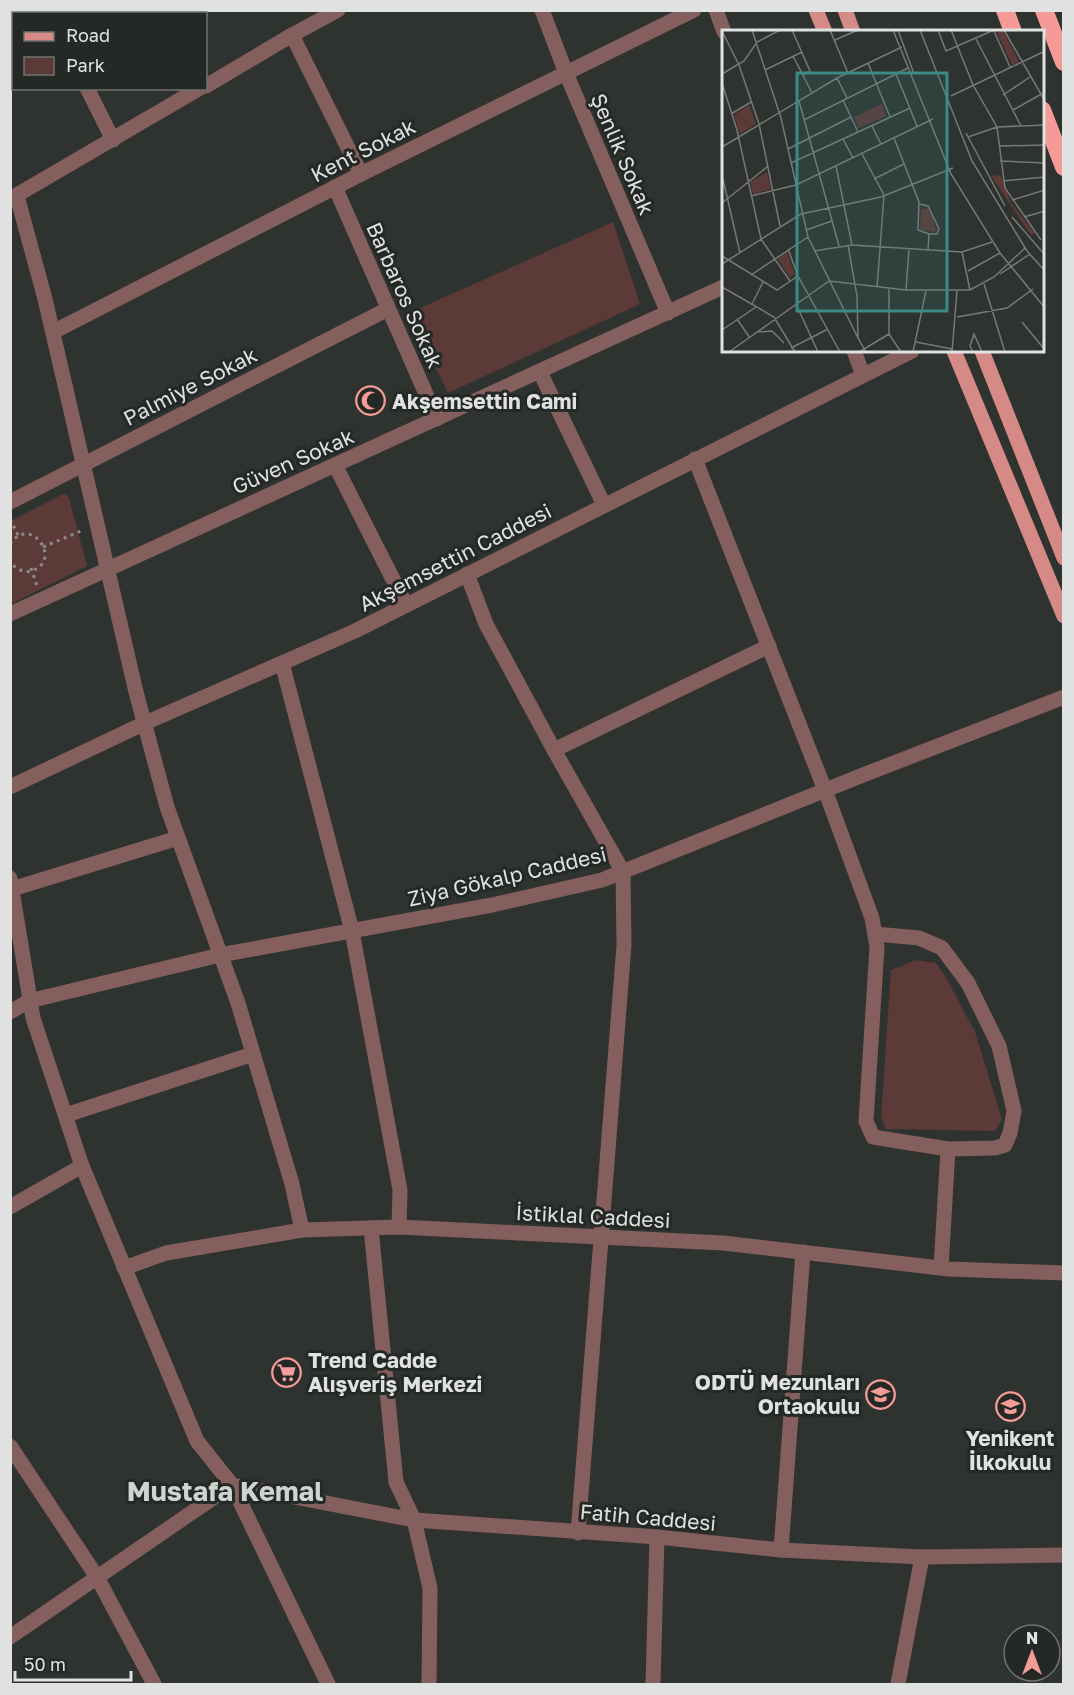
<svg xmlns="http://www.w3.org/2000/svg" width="1074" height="1695" viewBox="0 0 1074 1695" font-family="'Golos Text',sans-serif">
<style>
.green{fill:#5c3a38}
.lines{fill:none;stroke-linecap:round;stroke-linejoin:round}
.path{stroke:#898c8a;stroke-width:3;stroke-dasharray:3 4.5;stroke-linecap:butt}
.minor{stroke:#845f5d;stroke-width:15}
.major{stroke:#d58a86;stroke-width:15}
.highway{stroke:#f59a97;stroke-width:18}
.labels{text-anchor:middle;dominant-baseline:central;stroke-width:6;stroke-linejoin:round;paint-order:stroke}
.street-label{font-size:21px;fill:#e0e2e1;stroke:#252926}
.poi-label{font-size:21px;font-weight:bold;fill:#e0e2e1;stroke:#252926;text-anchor:start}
.district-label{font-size:27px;font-weight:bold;fill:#cfd4d0;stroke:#252926}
.inset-road{fill:none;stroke:#767977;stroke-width:1.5}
.view{fill:#398c85;fill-opacity:0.15;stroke:#398c85;stroke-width:3}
.inset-edge{fill:none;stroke:#e0e2e1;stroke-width:3}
</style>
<rect width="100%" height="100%" fill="#2f3330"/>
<!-- green -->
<g class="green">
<path d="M 613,222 L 640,304 L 448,393 L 409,313 Z"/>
<path d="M 63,494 L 66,494 L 69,498 L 87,566 L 11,604 L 11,521 Z"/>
<path d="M 916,960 L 936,963 L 947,979 L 975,1032 L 1002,1119 L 995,1131 L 886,1129 L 881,1118 L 891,970 Z"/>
</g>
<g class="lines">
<!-- path -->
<g class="path">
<path d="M 10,519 L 20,539"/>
<path d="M 10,544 C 31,513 64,562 31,571 C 22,573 15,568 10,562"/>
<path d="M 43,547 L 81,531"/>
<path d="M 10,559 L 12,558"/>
<path d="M 31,568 L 37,586"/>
</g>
<!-- minor -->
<g class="minor">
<path d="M 46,10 L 48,14"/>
<path d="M 542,10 L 566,73 L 668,313"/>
<path d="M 716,10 L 724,32"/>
<path d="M 292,35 L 361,174"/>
<path d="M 206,86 L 292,35 L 338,10"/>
<path d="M 87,88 L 113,140"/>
<path d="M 335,187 L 437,419"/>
<path d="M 17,196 L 45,299 L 136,692 L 167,807 L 238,1003 L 292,1184 L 302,1230"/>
<path d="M 10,199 L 200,88"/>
<path d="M 53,332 L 361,174 L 694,10"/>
<path d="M 854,351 L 863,375"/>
<path d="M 540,372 L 604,505"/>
<path d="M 695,459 L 825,790 L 872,918 L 877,947 L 866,1121 L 873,1137 L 948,1149"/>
<path d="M 335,465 L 406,605"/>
<path d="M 10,502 L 388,309"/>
<path d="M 467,574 L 486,624 L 554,750 L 623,872 L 624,945 L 578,1533"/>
<path d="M 10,614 L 723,287"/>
<path d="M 282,663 L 352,931 L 400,1190 L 399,1227"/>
<path d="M 554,750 L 769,646"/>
<path d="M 10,787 L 145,723 L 355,631 L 912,351"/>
<path d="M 10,878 L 33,1018 L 82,1166 L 197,1441 L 232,1485 L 328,1684"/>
<path d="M 12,889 L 178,838"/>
<path d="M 875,934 L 919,938 L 942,948 L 968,983 L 999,1046 L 1014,1111 L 1010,1133 L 1005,1145 L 995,1148 L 948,1149 L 941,1268"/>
<path d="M 10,1012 L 29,1001 L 220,955 L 492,905 L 602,880 L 863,775 L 1064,697"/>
<path d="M 66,1115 L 253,1054"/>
<path d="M 10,1207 L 82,1166"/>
<path d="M 371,1228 L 396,1482 L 414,1520 L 430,1588 L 429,1684"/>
<path d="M 124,1268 L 166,1253 L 302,1230 L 399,1227 L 723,1243 L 949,1269 L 1064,1273"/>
<path d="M 10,1446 L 97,1577 L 154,1684"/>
<path d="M 781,1550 L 803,1252"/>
<path d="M 10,1637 L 232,1485 L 414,1520 L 657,1537 L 781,1550 L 922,1557 L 1064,1555"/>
<path d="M 653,1684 L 657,1537"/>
<path d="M 898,1684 L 922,1557"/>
</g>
<!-- major -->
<g class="major">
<path d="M 816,10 L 825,32"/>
<path d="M 845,10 L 853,32"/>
<path d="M 954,351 L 1064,616"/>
<path d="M 982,351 L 1064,558"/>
</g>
<!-- highway -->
<g class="highway">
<path d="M 1005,10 L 1013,32"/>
<path d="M 1044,10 L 1064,62"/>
<path d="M 1042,110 L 1064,167"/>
</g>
</g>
<!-- icons -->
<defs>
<symbol id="mosque-ring" viewBox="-11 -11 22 22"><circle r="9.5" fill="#252926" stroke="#f59b98" stroke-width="1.5"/><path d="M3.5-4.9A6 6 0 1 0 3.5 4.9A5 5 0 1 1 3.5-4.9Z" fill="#f59b98"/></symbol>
<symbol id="supermarket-ring" viewBox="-11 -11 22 22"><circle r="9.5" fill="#252926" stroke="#f59b98" stroke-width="1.5"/><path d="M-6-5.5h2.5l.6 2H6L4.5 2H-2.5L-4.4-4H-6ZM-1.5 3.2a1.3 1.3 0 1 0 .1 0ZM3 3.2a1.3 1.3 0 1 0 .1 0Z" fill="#f59b98"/></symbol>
<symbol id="school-ring" viewBox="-11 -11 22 22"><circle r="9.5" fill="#252926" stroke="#f59b98" stroke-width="1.5"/><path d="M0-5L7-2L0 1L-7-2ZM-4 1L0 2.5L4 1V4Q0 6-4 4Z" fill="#f59b98"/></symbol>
</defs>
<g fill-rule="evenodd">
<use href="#mosque-ring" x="354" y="384" width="33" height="33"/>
<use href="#supermarket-ring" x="270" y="1356" width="33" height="33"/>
<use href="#school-ring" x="864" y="1378" width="33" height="33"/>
<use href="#school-ring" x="994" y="1390" width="33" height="33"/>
</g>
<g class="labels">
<!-- street labels -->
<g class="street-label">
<text transform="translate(363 150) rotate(-27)">Kent Sokak</text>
<text transform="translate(623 154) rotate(67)">Şenlik Sokak</text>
<text transform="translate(405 295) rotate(66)">Barbaros Sokak</text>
<text transform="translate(190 386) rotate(-27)">Palmiye Sokak</text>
<text transform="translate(293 461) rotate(-24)">Güven Sokak</text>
<text transform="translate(455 557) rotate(-27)">Akşemsettin Caddesi</text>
<text transform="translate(507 876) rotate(-13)">Ziya Gökalp Caddesi</text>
<text transform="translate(593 1216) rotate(3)">İstiklal Caddesi</text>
<text transform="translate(648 1517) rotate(5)">Fatih Caddesi</text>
</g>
<!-- poi labels -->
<g class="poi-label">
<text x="392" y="401">Akşemsettin Cami</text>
<text x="308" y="1360">Trend Cadde<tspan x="308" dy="24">Alışveriş Merkezi</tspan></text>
<text x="860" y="1382" text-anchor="end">ODTÜ Mezunları<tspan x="860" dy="24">Ortaokulu</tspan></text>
<text x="1010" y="1438" text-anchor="middle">Yenikent<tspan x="1010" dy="24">İlkokulu</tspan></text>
</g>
<!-- district labels -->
<g class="district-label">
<text x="225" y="1491">Mustafa Kemal</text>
</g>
</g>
<!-- overview -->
<g transform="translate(722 30)">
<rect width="322" height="322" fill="#2f3330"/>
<path d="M 281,0 L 297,32 L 290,35 L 275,3 ZM 160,74 L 164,86 L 137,98 L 132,87 ZM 27,75 L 34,94 L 18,104 L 12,85 ZM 45,142 L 49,159 L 31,164 L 28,152 ZM 279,145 L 289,173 L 313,203 L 309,205 L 269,146 ZM 206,178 L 211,188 L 214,202 L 198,200 L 199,179 ZM 65,222 L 73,244 L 68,248 L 56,229 Z" fill="#5c3a38"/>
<path class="inset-road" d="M 30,0 L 59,88 L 86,207 L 136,308M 70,0 L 88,41 L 81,45M 108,0 L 126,43M 171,0 L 229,144 L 278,223 L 323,278M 176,0 L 192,44M 198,0 L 250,131 L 305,221 L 323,241M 216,0 L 224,21 L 272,0M 229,0 L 251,55 L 275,97 L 283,158 L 319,210M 282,0 L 323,71M 0,1 L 17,35 L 37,94 L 58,196M 272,1 L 288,37M 254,9 L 299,96M 113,10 L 136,0M 71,26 L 90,63M 146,33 L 168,87M 43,40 L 80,22M 0,44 L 22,31 L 35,12 L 58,0M 174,44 L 195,96M 115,48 L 125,68M 0,53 L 15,100 L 39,209 L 68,251M 281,65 L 308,47M 229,66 L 323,21M 121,70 L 136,102M 77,71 L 117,216M 291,80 L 323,62M 9,84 L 29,72M 82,90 L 186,38M 150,96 L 159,114M 244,103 L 283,176M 246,107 L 275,97 L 323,95M 172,108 L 197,172 L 196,200 L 207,204M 121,109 L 131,128M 277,116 L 323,115M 0,117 L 115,48 L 180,17M 66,119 L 129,87M 140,124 L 162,165 L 155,258M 278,131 L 323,133M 69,133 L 188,78M 114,136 L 130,215M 0,145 L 18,223M 152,149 L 182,134M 281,151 L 323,147M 29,166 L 74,155 L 211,89M 290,170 L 323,160M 0,173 L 45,137M 197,174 L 206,176 L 217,199 L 215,204 L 207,204 L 206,221M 290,187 L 323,225M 302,187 L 323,181M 84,200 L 110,191M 126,215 L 135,266 L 136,308 L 144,322M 66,219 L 76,246 L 118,322M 92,221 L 130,215 L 240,222 L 270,212M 240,222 L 248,260M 0,226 L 55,260 L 76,246M 0,234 L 79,184 L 159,167 L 231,138M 246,241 L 278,223M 278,244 L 308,224M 29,245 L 86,207M 262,254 L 283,322M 0,257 L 52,287 L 73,322M 167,259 L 167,304 L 179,322M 184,260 L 187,219M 30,274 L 41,252M 74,274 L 96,322M 235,287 L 285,278 L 311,259M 15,289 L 28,308M 300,292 L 323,320M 0,300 L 34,277M 36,302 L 50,301 L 62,313M 194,312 L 230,319M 69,318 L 106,299M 7,322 L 107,251 L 184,260 L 248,260 L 272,247 L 303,218M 137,322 L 167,304M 191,322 L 204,261M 230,322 L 235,261M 251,322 L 248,316 L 252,304 L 260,322"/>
<path class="view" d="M 75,43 L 225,43 L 225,281 L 75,281 Z"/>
<rect width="322" height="322" class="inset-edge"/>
</g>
<!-- border -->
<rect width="1074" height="1695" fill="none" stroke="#e0e2e1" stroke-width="24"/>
<!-- legend -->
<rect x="12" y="12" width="195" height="78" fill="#252926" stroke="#707371" stroke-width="1.5"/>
<rect x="24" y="32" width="30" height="9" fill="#d58a86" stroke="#707371" stroke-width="1.5"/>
<text x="66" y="42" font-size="18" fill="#e0e2e1">Road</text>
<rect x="24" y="57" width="30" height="18" fill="#5c3a38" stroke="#707371" stroke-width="1.5"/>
<text x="66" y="72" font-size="18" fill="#e0e2e1">Park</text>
<!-- north arrow -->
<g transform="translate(1032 1653)"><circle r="28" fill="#252926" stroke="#707371" stroke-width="1.5"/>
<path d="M0-4.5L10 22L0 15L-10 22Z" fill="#f59b98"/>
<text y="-9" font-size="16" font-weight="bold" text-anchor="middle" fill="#e0e2e1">N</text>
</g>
<!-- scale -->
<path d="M15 1671v9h116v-9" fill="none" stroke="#e0e2e1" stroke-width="3"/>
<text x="24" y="1671" font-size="18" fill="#e0e2e1" stroke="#252926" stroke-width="4.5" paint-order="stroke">50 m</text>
</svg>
